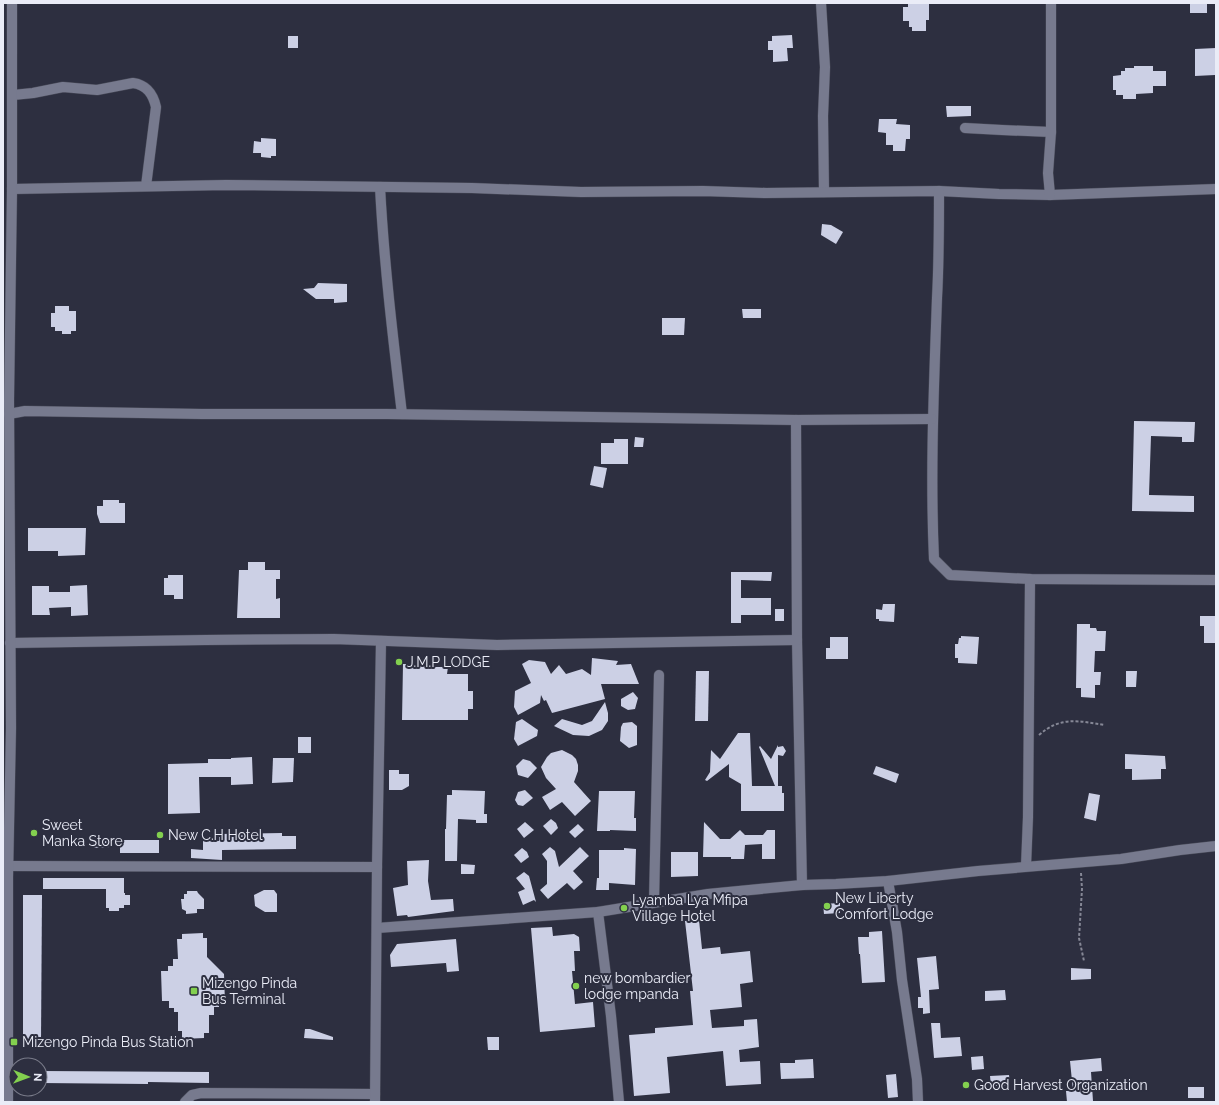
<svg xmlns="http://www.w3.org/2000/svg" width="1219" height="1105" viewBox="0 0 1219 1105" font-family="Raleway,sans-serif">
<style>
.building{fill:#ccd0e5}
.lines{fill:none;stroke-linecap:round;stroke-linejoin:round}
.minor-casing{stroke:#484a58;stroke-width:11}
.path{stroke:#868896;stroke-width:2;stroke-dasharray:3 2;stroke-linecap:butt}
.minor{stroke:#777a8e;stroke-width:10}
.poi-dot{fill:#83d04f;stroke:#2d2f40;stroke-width:1.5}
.labels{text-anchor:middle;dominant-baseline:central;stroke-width:4;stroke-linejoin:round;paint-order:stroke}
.poi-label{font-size:14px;fill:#eaecf7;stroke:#2d2f40;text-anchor:start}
</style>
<rect width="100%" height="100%" fill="#2d2f40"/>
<!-- building -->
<g class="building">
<path d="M 908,3 L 929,3 L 929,20 L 926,20 L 926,31 L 912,31 L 912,27 L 909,27 L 909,21 L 903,21 L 903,7 L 908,7 Z"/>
<rect x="1190" y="3" width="17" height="10"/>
<path d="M 792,35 L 793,48 L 787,48 L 788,61 L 773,62 L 773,50 L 768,50 L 768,41 L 772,41 L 772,36 Z"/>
<rect x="288" y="36" width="10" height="12"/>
<path d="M 1216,48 L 1215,75 L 1195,76 L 1195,49 Z"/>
<path d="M 1134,66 L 1153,66 L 1153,71 L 1166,71 L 1166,86 L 1153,86 L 1153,93 L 1136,94 L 1136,99 L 1123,99 L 1123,95 L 1116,95 L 1116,90 L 1113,90 L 1113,76 L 1121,75 L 1121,71 L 1125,71 L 1125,68 L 1134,68 Z"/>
<path d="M 946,106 L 971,106 L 971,116 L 947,117 Z"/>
<path d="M 879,119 L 897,119 L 896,124 L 910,125 L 910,139 L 906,139 L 905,151 L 893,151 L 893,145 L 886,145 L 886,133 L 878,132 Z"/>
<path d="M 261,138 L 276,139 L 276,156 L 271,156 L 271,158 L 261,157 L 261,153 L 253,153 L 254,141 L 261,142 Z"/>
<path d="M 822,224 L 831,225 L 843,232 L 836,244 L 821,235 Z"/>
<path d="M 318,283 L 347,284 L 347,302 L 334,303 L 334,299 L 316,299 L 303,289 L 314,288 Z"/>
<path d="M 55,306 L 69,306 L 69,311 L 76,311 L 76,331 L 71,331 L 71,334 L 62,334 L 62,331 L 55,331 L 55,327 L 51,327 L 51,313 L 55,313 Z"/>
<path d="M 742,309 L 761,309 L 761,318 L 743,318 Z"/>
<path d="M 662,318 L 685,318 L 684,335 L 662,335 Z"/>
<path d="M 1134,421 L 1195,422 L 1194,442 L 1182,442 L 1182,437 L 1151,436 L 1149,495 L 1194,496 L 1194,512 L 1132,511 Z"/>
<path d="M 635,437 L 644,438 L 643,447 L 634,447 Z"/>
<path d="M 614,439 L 628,439 L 628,464 L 601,464 L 601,443 L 614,443 Z"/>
<path d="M 594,466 L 607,468 L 603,488 L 590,485 Z"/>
<path d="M 103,500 L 119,500 L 119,503 L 125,503 L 125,523 L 100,523 L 97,514 L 97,506 L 103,506 Z"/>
<path d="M 28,528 L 86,528 L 85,555 L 58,556 L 58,551 L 28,551 Z"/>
<path d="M 248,562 L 265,562 L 265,570 L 280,570 L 280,579 L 276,579 L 276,599 L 280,598 L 280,618 L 237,618 L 239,570 L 248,570 Z"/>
<path d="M 731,572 L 772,572 L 771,581 L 741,580 L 741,598 L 771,598 L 771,615 L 741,615 L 741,623 L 731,623 Z"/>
<path d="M 168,575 L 183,575 L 183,599 L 174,599 L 174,595 L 164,595 L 164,578 L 168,578 Z"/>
<path d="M 87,585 L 88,615 L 71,616 L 71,607 L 49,608 L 50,615 L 32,615 L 32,586 L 49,586 L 49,592 L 70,592 L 70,586 Z"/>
<path d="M 883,604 L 895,604 L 894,622 L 879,621 L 879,619 L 876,619 L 876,609 L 882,610 Z"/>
<rect x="775" y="609" width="9" height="12"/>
<path d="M 1200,616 L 1216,616 L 1216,643 L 1204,643 L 1204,626 L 1200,626 Z"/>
<path d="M 1077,624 L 1090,624 L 1090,628 L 1096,628 L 1097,631 L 1106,631 L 1105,651 L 1095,651 L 1094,672 L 1101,672 L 1100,685 L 1095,685 L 1095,698 L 1081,697 L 1081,688 L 1076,688 Z"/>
<path d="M 961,636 L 979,637 L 977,664 L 958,663 L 958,658 L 955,658 L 955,644 L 958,644 L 959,638 L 961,638 Z"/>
<path d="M 830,637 L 848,637 L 848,659 L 826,659 L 826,648 L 830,648 Z"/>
<path d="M 592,658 L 618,661 L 616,665 L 631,664 L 639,684 L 601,684 L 605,699 L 552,713 L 546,700 L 544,701 L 541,695 L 540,703 L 518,715 L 514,707 L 515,691 L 531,683 L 522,664 L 529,660 L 545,662 L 551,674 L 559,665 L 566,674 L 582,669 L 591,675 Z"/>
<path d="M 403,664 L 435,664 L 435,667 L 448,667 L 447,674 L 468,674 L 468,691 L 473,691 L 473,709 L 468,709 L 468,720 L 402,720 Z"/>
<path d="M 696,671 L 709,671 L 708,721 L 695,721 Z"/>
<path d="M 1126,671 L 1137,671 L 1136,687 L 1126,687 Z"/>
<path d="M 633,692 L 638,698 L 635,709 L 628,710 L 621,706 L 621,699 Z"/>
<path d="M 605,702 L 608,713 L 608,721 L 602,730 L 589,736 L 573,735 L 554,726 L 562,719 L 582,725 L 592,721 Z"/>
<path d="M 522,719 L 538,730 L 537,736 L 518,746 L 514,739 L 516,722 Z"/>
<path d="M 632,722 L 637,726 L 637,745 L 629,748 L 620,741 L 621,727 L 623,723 Z"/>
<path d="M 738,733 L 750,733 L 752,786 L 775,786 L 759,747 L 760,746 L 771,759 L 778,745 L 778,747 L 783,746 L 786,751 L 783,756 L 778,755 L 778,786 L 782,786 L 782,793 L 784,793 L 784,811 L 741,811 L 741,784 L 729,777 L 729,764 L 707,781 L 705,780 L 710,772 L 711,750 L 720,759 Z"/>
<rect x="298" y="737" width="13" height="16"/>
<path d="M 562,750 L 572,755 L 576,759 L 578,765 L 578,771 L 574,782 L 591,801 L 575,816 L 562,802 L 550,810 L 542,797 L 556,789 L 546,778 L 541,767 L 547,757 L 551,753 Z"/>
<path d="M 1125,754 L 1165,756 L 1166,769 L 1161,769 L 1161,779 L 1132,780 L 1132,769 L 1125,769 Z"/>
<path d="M 252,757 L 253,784 L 231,785 L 231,777 L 199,777 L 200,813 L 168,814 L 168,764 L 208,763 L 208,759 L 231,759 L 231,758 Z"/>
<path d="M 273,758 L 294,758 L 293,782 L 272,783 Z"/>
<path d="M 523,759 L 530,761 L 537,768 L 528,778 L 518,775 L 516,766 Z"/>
<path d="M 876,766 L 899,774 L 896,783 L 873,774 Z"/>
<path d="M 389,770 L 399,770 L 399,774 L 409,774 L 409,786 L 402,790 L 389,790 Z"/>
<path d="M 452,790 L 485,791 L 484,814 L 487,814 L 487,823 L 476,823 L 476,820 L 458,819 L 457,861 L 445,861 L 445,829 L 446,829 L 447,795 L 452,795 Z"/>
<path d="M 525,790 L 533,798 L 523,806 L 518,805 L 515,800 L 518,792 Z"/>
<path d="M 599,791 L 635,791 L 634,818 L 636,818 L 636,831 L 610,830 L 610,831 L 597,831 Z"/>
<path d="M 1089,793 L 1100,795 L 1096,821 L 1084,818 Z"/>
<path d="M 551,819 L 556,823 L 558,828 L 551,835 L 543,826 Z"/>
<path d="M 525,822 L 534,830 L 524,838 L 517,829 Z"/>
<path d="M 704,822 L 720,839 L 730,839 L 740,830 L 745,835 L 763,835 L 767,830 L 775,830 L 775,859 L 762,859 L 762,844 L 745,845 L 744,859 L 731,859 L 731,857 L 703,857 Z"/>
<path d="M 578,824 L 584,830 L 575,838 L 569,832 Z"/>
<path d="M 282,833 L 282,836 L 296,836 L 296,849 L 222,850 L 222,860 L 191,858 L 191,849 L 203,850 L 203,840 L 219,841 L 219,834 Z"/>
<path d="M 93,839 L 110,839 L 110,847 L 93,848 Z"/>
<rect x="120" y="840" width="39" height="13"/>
<path d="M 550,847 L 555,851 L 559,867 L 580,847 L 589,856 L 573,871 L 583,882 L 574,890 L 567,883 L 548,899 L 540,890 L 547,884 L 547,861 L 542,854 Z"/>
<path d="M 522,848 L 527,852 L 529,857 L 521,863 L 514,855 Z"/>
<path d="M 624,848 L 636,849 L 635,885 L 609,883 L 609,890 L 596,890 L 597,878 L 599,878 L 599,850 L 624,850 Z"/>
<path d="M 671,852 L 698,852 L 698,876 L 671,877 Z"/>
<path d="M 429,860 L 428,881 L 431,900 L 453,899 L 454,911 L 408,917 L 407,915 L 397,916 L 393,888 L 408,885 L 407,861 Z"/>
<path d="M 461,864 L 475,865 L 474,874 L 461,874 Z"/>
<path d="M 524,872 L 529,876 L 536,902 L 534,900 L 523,905 L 518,892 L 525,889 L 516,878 Z"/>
<path d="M 43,878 L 124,878 L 124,893 L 125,893 L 125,895 L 130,895 L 130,905 L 124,905 L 124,908 L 119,908 L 119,911 L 109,911 L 109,908 L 106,908 L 106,889 L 43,889 Z"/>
<path d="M 264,890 L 274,890 L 277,894 L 277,912 L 265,912 L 255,906 L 254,895 Z"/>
<path d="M 187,891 L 197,891 L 198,893 L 204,899 L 204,909 L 197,909 L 197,913 L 186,914 L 186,911 L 182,909 L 181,899 L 184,899 L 184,894 L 187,894 Z"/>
<path d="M 23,895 L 42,895 L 41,1041 L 23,1042 Z"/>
<path d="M 840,903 L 840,913 L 824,914 L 823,904 Z"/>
<path d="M 699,920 L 702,949 L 720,947 L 721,954 L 750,951 L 753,982 L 740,984 L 742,1007 L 710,1010 L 712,1028 L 744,1026 L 744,1020 L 757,1019 L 759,1047 L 739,1050 L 740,1062 L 760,1061 L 761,1084 L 726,1086 L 723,1051 L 667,1057 L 670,1093 L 634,1096 L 629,1035 L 655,1033 L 655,1028 L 693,1025 L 690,991 L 693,991 L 685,921 Z"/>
<path d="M 552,927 L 553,936 L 574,934 L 579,937 L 580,951 L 574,951 L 575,971 L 572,971 L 575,1004 L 593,1002 L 595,1027 L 540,1032 L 531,928 Z"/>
<path d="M 882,931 L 885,982 L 862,983 L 860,954 L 859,954 L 858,937 L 869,937 L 869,932 Z"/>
<path d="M 203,933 L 203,938 L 207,938 L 207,957 L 224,974 L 225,1003 L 219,1003 L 219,1007 L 214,1007 L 214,1015 L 209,1015 L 209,1033 L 204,1033 L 204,1038 L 182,1039 L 182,1031 L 178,1031 L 178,1012 L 174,1012 L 174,1008 L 169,1008 L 169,1001 L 162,1001 L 161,971 L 168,971 L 168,966 L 173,966 L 173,959 L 178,959 L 177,939 L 182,939 L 182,934 Z"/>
<path d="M 456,939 L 459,971 L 447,972 L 446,963 L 391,967 L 390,955 L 397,944 Z"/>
<path d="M 936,956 L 939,989 L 929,990 L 930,1013 L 923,1014 L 923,1008 L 918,1008 L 918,997 L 921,997 L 917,958 Z"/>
<path d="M 1071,968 L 1091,969 L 1091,979 L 1071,980 Z"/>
<path d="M 1005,990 L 1006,1000 L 985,1001 L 985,991 Z"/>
<path d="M 931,1023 L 940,1023 L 941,1038 L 960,1037 L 962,1056 L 934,1058 Z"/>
<path d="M 305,1029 L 310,1029 L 333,1037 L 333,1040 L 304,1038 Z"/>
<path d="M 487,1037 L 499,1037 L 499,1050 L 488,1050 Z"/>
<path d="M 983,1056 L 984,1069 L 972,1070 L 971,1057 Z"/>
<path d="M 1101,1058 L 1102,1071 L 1091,1072 L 1093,1101 L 1067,1102 L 1066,1091 L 1073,1091 L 1070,1061 Z"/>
<path d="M 813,1059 L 814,1078 L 781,1079 L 780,1063 L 795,1063 L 795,1060 Z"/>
<path d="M 40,1071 L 209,1072 L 209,1083 L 148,1082 L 148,1084 L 40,1083 Z"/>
<path d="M 896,1074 L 898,1097 L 888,1098 L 886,1075 Z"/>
<path d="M 1009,1075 L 1010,1085 L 991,1086 L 990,1076 Z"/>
<rect x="1188" y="1087" width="16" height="11"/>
</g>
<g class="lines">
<defs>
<g id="minor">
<path d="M 821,3 L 825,67 L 823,116 L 824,192"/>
<path d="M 13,95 L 33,93 L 63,87 L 97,90 L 133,83 C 147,85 153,94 156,107 L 146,186"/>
<path d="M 965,128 L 1002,130 L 1051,132"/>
<path d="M 380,187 C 384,263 393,338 402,414"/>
<path d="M 12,189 L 226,185 L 472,188 L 581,192 L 703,191 L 766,193 L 939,191 L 999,194 L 1050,195 L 1216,189"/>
<path d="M 939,191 C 939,227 939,262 937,298 C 934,385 930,472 934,559 L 950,575 L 1030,579 L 1216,580"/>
<path d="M 1050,195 L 1048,173 L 1051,132 L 1051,3"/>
<path d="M 9,414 L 25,411 L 202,414 L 387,414 L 796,420 L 932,419"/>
<path d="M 796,420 L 797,640 L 802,885"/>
<path d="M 10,643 L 205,640 L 334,639 L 497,645 L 797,640"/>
<path d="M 8,866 L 377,867"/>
<path d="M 1026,866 L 1028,817 L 1030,579"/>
<path d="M 888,881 L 897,932 L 902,980 L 917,1079 L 918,1102"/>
<path d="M 654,902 L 659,675"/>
<path d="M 598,912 L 611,1016 L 619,1102"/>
<path d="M 377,928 L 598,912 L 708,894 L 802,885 L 836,884 L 888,881 L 978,871 L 1121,859 L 1180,850 L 1216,846"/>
<path d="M 8,1102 L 8,878 L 11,728 L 9,401 L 12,189 L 12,3"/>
<path d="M 185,1102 L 192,1095 L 201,1093 L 375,1094"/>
<path d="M 375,1102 L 377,867 L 381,641"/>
</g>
</defs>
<!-- minor casing -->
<use href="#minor" class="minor-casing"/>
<!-- path -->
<g class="path">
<path d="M 1039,735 C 1061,716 1078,721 1105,725"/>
<path d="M 1081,873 L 1082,889 L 1079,938 L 1084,961"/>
</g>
<!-- minor -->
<use href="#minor" class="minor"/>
</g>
<!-- markers -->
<g class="poi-dot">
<circle cx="399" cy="662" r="4"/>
<circle cx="34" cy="833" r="4"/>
<circle cx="160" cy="835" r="4"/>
<circle cx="827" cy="906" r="4"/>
<circle cx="624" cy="908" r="4"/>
<circle cx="576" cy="986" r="4"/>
<rect x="190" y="987" width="8" height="8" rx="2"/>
<rect x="10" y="1038" width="8" height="8" rx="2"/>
<circle cx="966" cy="1085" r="4"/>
</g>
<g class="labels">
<!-- poi labels -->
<g class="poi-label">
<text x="407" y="662">J.M.P LODGE</text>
<text x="42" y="825">Sweet<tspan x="42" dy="16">Manka Store</tspan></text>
<text x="168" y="835">New C.H Hotel</text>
<text x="835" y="898">New Liberty<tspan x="835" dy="16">Comfort Lodge</tspan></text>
<text x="632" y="900">Lyamba Lya Mfipa<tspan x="632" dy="16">Village Hotel</tspan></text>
<text x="584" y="978">new bombardier<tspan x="584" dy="16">lodge mpanda</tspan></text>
<text x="202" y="983">Mizengo Pinda<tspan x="202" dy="16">Bus Terminal</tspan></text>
<text x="22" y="1042">Mizengo Pinda Bus Station</text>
<text x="974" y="1085">Good Harvest Organization</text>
</g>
</g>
<!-- border -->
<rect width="1219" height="1105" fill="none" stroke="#eaecf7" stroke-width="8"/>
<!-- north arrow -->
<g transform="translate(28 1077) rotate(91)"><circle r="19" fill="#2d2f40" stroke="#797b89"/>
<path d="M0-3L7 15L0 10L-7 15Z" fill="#83d04f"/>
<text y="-6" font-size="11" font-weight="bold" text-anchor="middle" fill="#eaecf7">N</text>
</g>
</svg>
